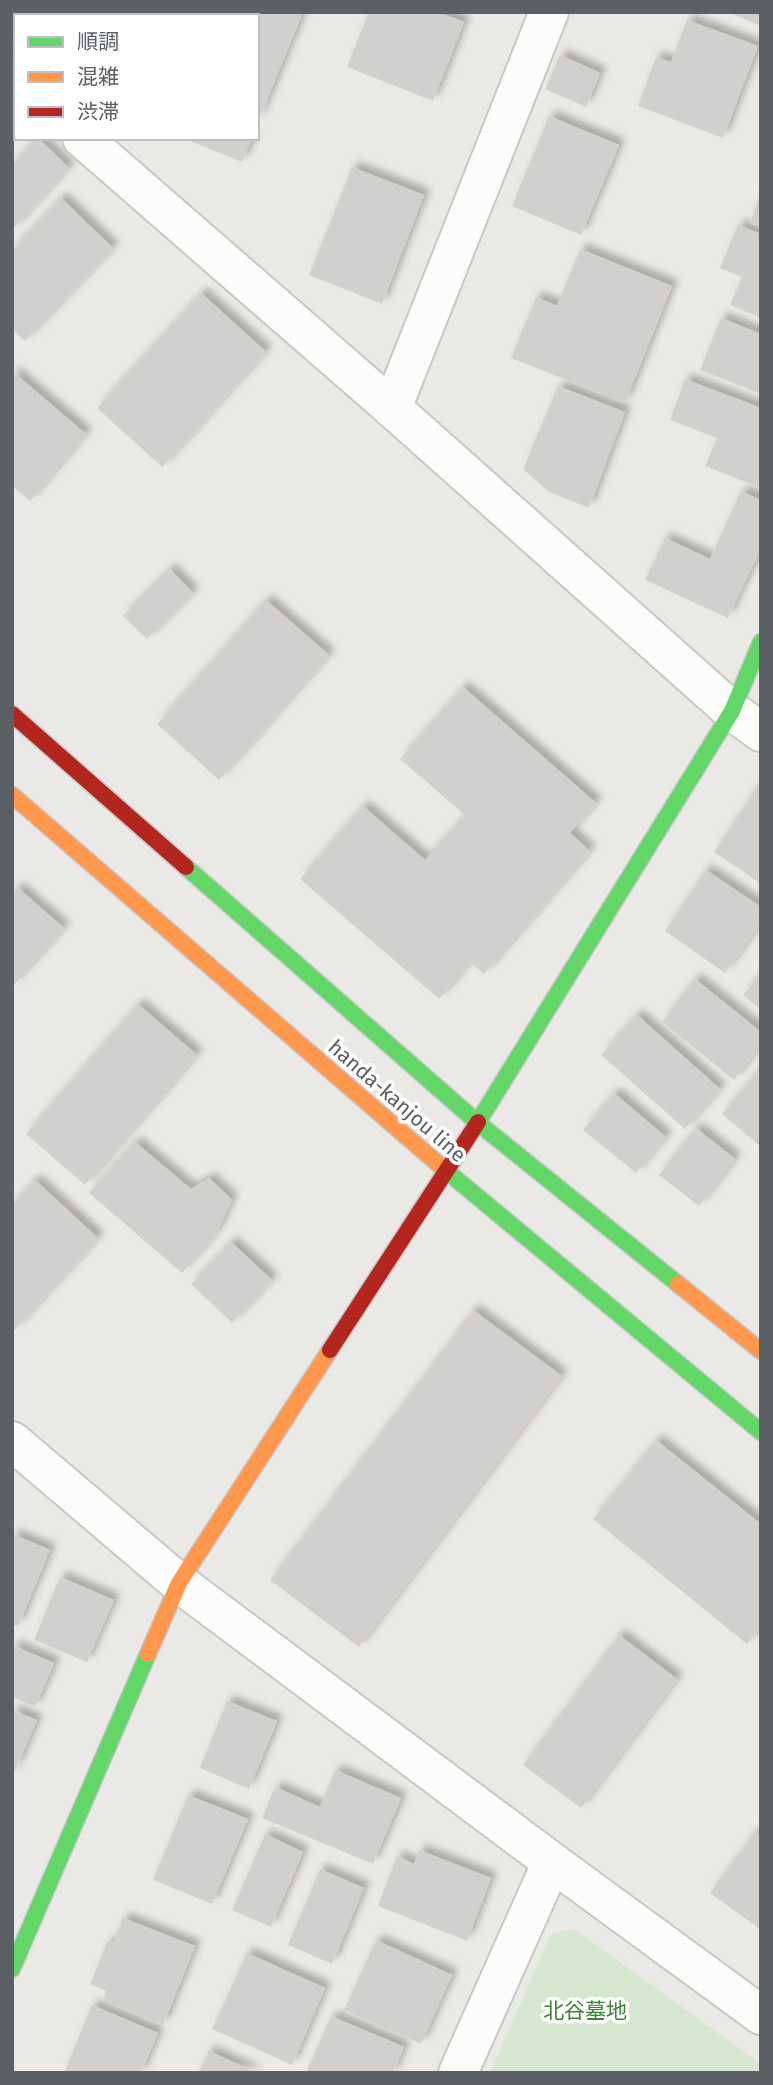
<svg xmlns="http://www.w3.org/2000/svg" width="773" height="2085" viewBox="0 0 773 2085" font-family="'Fira Sans','Noto Sans JP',sans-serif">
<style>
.green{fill:#d5e8cf}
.building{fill:#d2d0ce;filter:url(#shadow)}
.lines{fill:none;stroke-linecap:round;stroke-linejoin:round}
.street-casing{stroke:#c6c7c6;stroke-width:42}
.fast-casing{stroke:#c7c8c8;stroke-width:19}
.slow-casing{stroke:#c7c8c8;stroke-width:19}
.jam-casing{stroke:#c7c8c8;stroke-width:19}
.street{stroke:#fcfcfb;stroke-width:38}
.fast{stroke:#63d668;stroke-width:16}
.slow{stroke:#ff974d;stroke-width:16}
.jam{stroke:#b3261e;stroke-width:16}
.labels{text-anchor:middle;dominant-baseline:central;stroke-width:7;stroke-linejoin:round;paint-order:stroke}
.street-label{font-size:21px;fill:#5b6064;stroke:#fff}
.park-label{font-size:21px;fill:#388630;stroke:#fff}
</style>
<defs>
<filter id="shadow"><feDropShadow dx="6" dy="-6" stdDeviation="3.5" flood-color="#0004"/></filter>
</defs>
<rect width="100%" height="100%" fill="#ebe9e5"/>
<!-- green -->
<path class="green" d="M 574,1929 L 761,2064 L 761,2073 L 490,2073 L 551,1934 Z"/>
<!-- building -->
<g class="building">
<path d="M 184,12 L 303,12 L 257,124 L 257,16 L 183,16 Z"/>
<path d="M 369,12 L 438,12 L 464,22 L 433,101 L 347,67 Z"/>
<path d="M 728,12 L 761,12 L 761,26 Z"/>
<path d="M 687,20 L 758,46 L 723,138 L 638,106 L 656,57 L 671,62 Z"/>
<path d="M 560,55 L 600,73 L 586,107 L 545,89 Z"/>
<path d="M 549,116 L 619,145 L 581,235 L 512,206 Z"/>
<path d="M 38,138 L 69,168 L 12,230 L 12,165 Z"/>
<path d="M 183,138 L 252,138 L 242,162 Z"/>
<path d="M 352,167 L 424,195 L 382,304 L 309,275 Z"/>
<path d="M 760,195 L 761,195 L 761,227 L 750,223 Z"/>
<path d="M 61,198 L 113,248 L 25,341 L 12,329 L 12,251 Z"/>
<path d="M 738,225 L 761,234 L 761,318 L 730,305 L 742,277 L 720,268 Z"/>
<path d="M 580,249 L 672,286 L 625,403 L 511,358 L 536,297 L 557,306 Z"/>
<path d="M 201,293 L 266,352 L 162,467 L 97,408 Z"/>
<path d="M 721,318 L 761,334 L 761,394 L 700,370 Z"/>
<path d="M 12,371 L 86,434 L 30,501 L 12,486 Z"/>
<path d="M 685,379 L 761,408 L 761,488 L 705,466 L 717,438 L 670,420 Z"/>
<path d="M 558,386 L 625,412 L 589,508 L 549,492 L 523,469 Z"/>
<path d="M 741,491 L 761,500 L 761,548 L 728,618 L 645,580 L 665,538 L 710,559 Z"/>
<path d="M 170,569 L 193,593 L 147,639 L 123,616 Z"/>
<path d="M 266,600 L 329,655 L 219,780 L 157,724 Z"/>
<path d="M 463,687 L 596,803 L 570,833 L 590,851 L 484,974 L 470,962 L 439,999 L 300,879 L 363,806 L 425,860 L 465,815 L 400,759 Z"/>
<path d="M 757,787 L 761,789 L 761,884 L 714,852 Z"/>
<path d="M 706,870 L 761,907 L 761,922 L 725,973 L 665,931 Z"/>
<path d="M 18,888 L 64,928 L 12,987 L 12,894 Z"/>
<path d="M 761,973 L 761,1010 L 743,995 Z"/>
<path d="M 695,979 L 761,1032 L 761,1045 L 734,1080 L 662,1022 Z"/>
<path d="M 138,1004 L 197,1055 L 85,1185 L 26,1134 Z"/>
<path d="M 637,1015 L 720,1089 L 685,1129 L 601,1055 Z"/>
<path d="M 761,1068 L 761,1147 L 722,1114 Z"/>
<path d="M 614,1093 L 666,1137 L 636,1173 L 583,1130 Z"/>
<path d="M 696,1128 L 735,1159 L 699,1206 L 659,1175 Z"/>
<path d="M 135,1142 L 191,1189 L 209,1178 L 232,1200 L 217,1232 L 182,1273 L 89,1193 Z"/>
<path d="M 35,1180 L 98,1238 L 15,1330 L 12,1328 L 12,1205 Z"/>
<path d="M 231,1242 L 272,1280 L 232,1323 L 191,1284 Z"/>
<path d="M 473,1310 L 562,1376 L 359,1647 L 270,1580 Z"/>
<path d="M 656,1440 L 761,1524 L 761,1627 L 747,1644 L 593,1519 Z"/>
<path d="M 12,1534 L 50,1550 L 18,1626 L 12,1624 Z"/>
<path d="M 60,1577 L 114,1600 L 87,1662 L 34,1640 Z"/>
<path d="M 619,1635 L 677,1679 L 581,1808 L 523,1765 Z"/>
<path d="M 12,1645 L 54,1663 L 35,1707 L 12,1697 Z"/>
<path d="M 227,1701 L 277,1721 L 249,1789 L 200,1768 Z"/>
<path d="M 12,1710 L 37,1720 L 12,1777 Z"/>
<path d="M 335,1770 L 401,1798 L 373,1864 L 262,1818 L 275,1787 L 320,1807 Z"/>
<path d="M 188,1795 L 248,1819 L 212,1904 L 153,1880 Z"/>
<path d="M 755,1832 L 761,1837 L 761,1930 L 710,1893 Z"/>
<path d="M 265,1834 L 303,1852 L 271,1927 L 232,1910 Z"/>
<path d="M 419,1850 L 491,1878 L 467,1941 L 378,1906 L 397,1856 L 414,1864 Z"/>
<path d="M 320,1869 L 364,1888 L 332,1964 L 288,1945 Z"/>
<path d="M 123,1918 L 195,1946 L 163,2025 L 103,2001 L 106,1991 L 90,1984 L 108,1941 L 113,1943 Z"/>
<path d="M 376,1940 L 452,1975 L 421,2044 L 344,2010 Z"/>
<path d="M 247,1953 L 325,1988 L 292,2065 L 212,2029 Z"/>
<path d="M 92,2005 L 158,2033 L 141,2073 L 64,2073 Z"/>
<path d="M 331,2016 L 404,2047 L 393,2073 L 306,2073 Z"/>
<path d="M 209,2051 L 257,2073 L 198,2073 Z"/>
</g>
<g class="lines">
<defs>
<g id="street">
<path d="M 12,77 L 16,81"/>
<path d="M 82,138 L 392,408 L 732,711 L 761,732"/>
<path d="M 392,408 L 549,12"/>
<path d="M 12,1441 L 179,1583 L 552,1862 L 761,2015"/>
<path d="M 458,2073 L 552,1862"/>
</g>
<g id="fast">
<path d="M 186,867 L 478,1123 L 678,1284"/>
<path d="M 478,1122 L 732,711 L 761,642"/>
<path d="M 444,1169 L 761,1432"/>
<path d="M 12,1969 L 148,1654"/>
</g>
<g id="slow">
<path d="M 12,795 L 444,1169"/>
<path d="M 678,1284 L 761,1351"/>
<path d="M 148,1654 L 179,1583 L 330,1350"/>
</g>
<g id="jam">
<path d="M 12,714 L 186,867"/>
<path d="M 330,1350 L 478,1122"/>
</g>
</defs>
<!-- street casing -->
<use href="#street" class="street-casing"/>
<!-- fast casing -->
<use href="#fast" class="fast-casing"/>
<!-- slow casing -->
<use href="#slow" class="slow-casing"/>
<!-- jam casing -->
<use href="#jam" class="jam-casing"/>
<!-- street -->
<use href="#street" class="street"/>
<!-- fast -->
<use href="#fast" class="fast"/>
<!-- slow -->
<use href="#slow" class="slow"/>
<!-- jam -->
<use href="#jam" class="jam"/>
</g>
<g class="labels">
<!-- street labels -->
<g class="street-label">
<text transform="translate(397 1101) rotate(41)">handa-kanjou line</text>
</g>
<!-- park labels -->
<g class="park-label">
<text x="585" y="2011">北谷墓地</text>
</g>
</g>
<!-- border -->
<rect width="773" height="2085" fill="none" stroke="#5b6064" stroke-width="28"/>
<!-- legend -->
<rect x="14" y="14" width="245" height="126" fill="#ffffff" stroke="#bdbfc1" stroke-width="2"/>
<rect x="28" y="37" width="35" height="10" fill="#63d668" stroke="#bdbfc1" stroke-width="2"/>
<text x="77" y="49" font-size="21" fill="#5b6064">順調</text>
<rect x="28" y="72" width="35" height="10" fill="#ff974d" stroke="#bdbfc1" stroke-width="2"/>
<text x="77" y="84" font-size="21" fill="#5b6064">混雑</text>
<rect x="28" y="107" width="35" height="10" fill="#b3261e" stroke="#bdbfc1" stroke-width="2"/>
<text x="77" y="119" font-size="21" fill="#5b6064">渋滞</text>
</svg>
